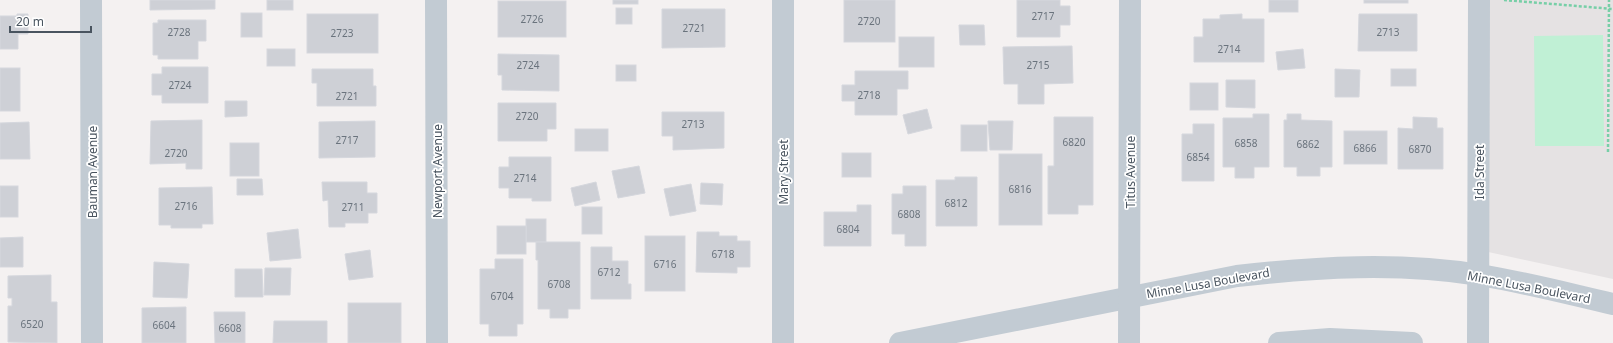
<svg xmlns="http://www.w3.org/2000/svg" width="1613" height="343" viewBox="0 0 1613 343" font-family="'Noto Sans',sans-serif">
<style>
.education{fill:#e5e2e3}
.green{fill:#c0f0d5}
.building{fill:#ced0d6;stroke:#d5d7dd}
.lines{fill:none;stroke-linecap:round;stroke-linejoin:round}
.path{stroke:#77cfa7;stroke-width:2.5;stroke-dasharray:3 2;stroke-linecap:butt}
.minor{stroke:#c2cbd3;stroke-width:22}
.labels{text-anchor:middle;dominant-baseline:central;stroke-width:3.5;stroke-linejoin:round;paint-order:stroke}
.number-label{font-size:10px;fill:#6a737d}
.street-label{font-size:12px;fill:#49545f;stroke:#fff}
</style>
<rect width="100%" height="100%" fill="#f4f1f1"/>
<!-- education -->
<path class="education" d="M 1479,0 L 1613,0 L 1613,279 L 1479,250 Z"/>
<!-- green -->
<path class="green" d="M 1603,35 L 1604,146 L 1535,146 L 1534,36 Z"/>
<!-- building -->
<g class="building">
<path d="M 150,0 L 215,0 L 215,9 L 150,10 Z"/>
<rect x="267" y="0" width="26" height="10"/>
<rect x="613" y="0" width="25" height="4"/>
<rect x="844" y="0" width="51" height="42"/>
<path d="M 1017,0 L 1060,0 L 1060,6 L 1070,6 L 1070,25 L 1060,25 L 1060,37 L 1017,37 Z"/>
<rect x="1269" y="0" width="29" height="12"/>
<rect x="1364" y="0" width="44" height="3"/>
<rect x="498" y="1" width="68" height="36"/>
<rect x="616" y="8" width="16" height="16"/>
<path d="M 662,9 L 725,9 L 725,47 L 662,48 Z"/>
<rect x="241" y="13" width="21" height="24"/>
<path d="M 17,14 L 28,14 L 28,34 L 18,34 L 18,49 L 0,49 L 0,16 L 17,16 Z"/>
<rect x="307" y="14" width="71" height="39"/>
<path d="M 1242,14 L 1242,19 L 1264,19 L 1264,62 L 1194,62 L 1194,37 L 1203,37 L 1203,19 L 1220,19 L 1220,15 Z"/>
<path d="M 1359,14 L 1417,14 L 1417,51 L 1358,51 Z"/>
<path d="M 158,20 L 206,20 L 206,41 L 198,41 L 198,59 L 158,59 L 158,55 L 153,55 L 153,23 L 158,23 Z"/>
<path d="M 959,25 L 984,25 L 985,45 L 960,45 Z"/>
<rect x="899" y="37" width="35" height="30"/>
<path d="M 1072,46 L 1073,83 L 1044,84 L 1044,104 L 1018,104 L 1018,84 L 1004,84 L 1003,47 Z"/>
<rect x="267" y="49" width="28" height="17"/>
<path d="M 1303,49 L 1305,68 L 1278,70 L 1276,52 Z"/>
<path d="M 498,54 L 559,55 L 559,91 L 502,90 L 502,75 L 498,75 Z"/>
<rect x="616" y="65" width="20" height="16"/>
<path d="M 162,67 L 208,67 L 208,103 L 162,103 L 162,95 L 152,95 L 152,74 L 162,74 Z"/>
<rect x="0" y="68" width="20" height="43"/>
<path d="M 312,69 L 373,69 L 373,86 L 376,86 L 376,106 L 317,106 L 317,83 L 312,83 Z"/>
<path d="M 1335,69 L 1360,70 L 1359,97 L 1335,97 Z"/>
<rect x="1391" y="69" width="25" height="17"/>
<path d="M 855,71 L 908,71 L 908,89 L 897,89 L 897,115 L 855,115 L 855,101 L 842,101 L 842,85 L 855,85 Z"/>
<path d="M 1226,80 L 1255,80 L 1255,108 L 1226,107 Z"/>
<rect x="1190" y="83" width="28" height="27"/>
<path d="M 225,101 L 247,101 L 247,116 L 225,117 Z"/>
<path d="M 498,103 L 556,103 L 556,129 L 547,129 L 547,141 L 498,141 Z"/>
<path d="M 927,109 L 932,128 L 908,134 L 903,115 Z"/>
<path d="M 662,112 L 724,112 L 724,148 L 673,150 L 673,136 L 662,136 Z"/>
<path d="M 1253,114 L 1269,114 L 1269,167 L 1254,167 L 1254,178 L 1235,178 L 1235,167 L 1223,167 L 1223,118 L 1253,118 Z"/>
<path d="M 1287,114 L 1301,114 L 1301,120 L 1332,121 L 1332,167 L 1320,167 L 1320,176 L 1297,176 L 1297,167 L 1284,167 L 1284,120 L 1287,120 Z"/>
<path d="M 1054,117 L 1093,117 L 1093,205 L 1078,205 L 1078,214 L 1048,214 L 1048,166 L 1054,166 Z"/>
<path d="M 1413,117 L 1437,118 L 1437,128 L 1443,128 L 1443,169 L 1398,169 L 1398,128 L 1413,129 Z"/>
<path d="M 202,120 L 202,169 L 186,169 L 186,163 L 150,164 L 151,121 Z"/>
<path d="M 375,121 L 375,157 L 319,158 L 319,122 Z"/>
<path d="M 988,121 L 1013,121 L 1012,150 L 990,150 Z"/>
<path d="M 29,122 L 30,159 L 0,159 L 0,123 Z"/>
<path d="M 1193,124 L 1214,124 L 1214,181 L 1182,181 L 1182,134 L 1193,134 Z"/>
<rect x="961" y="125" width="26" height="26"/>
<rect x="575" y="129" width="33" height="22"/>
<rect x="1344" y="131" width="43" height="33"/>
<rect x="230" y="143" width="29" height="33"/>
<rect x="842" y="153" width="29" height="24"/>
<rect x="999" y="154" width="43" height="71"/>
<path d="M 509,157 L 551,157 L 551,201 L 532,201 L 532,198 L 509,198 L 509,188 L 499,188 L 499,167 L 509,167 Z"/>
<path d="M 639,166 L 645,193 L 618,198 L 612,171 Z"/>
<path d="M 955,177 L 977,177 L 977,226 L 936,226 L 936,180 L 955,180 Z"/>
<path d="M 237,179 L 262,179 L 263,195 L 237,195 Z"/>
<path d="M 322,182 L 367,182 L 367,193 L 377,193 L 377,213 L 368,213 L 368,223 L 345,223 L 345,227 L 329,227 L 328,200 L 323,201 Z"/>
<path d="M 596,182 L 600,200 L 575,206 L 571,188 Z"/>
<path d="M 701,183 L 723,184 L 722,205 L 700,204 Z"/>
<path d="M 691,184 L 696,211 L 670,216 L 664,189 Z"/>
<rect x="0" y="186" width="18" height="31"/>
<path d="M 903,186 L 926,186 L 926,246 L 905,246 L 905,234 L 892,234 L 892,194 L 903,194 Z"/>
<path d="M 212,187 L 213,224 L 202,224 L 202,228 L 171,228 L 171,225 L 159,225 L 159,188 Z"/>
<path d="M 857,205 L 871,205 L 871,246 L 824,246 L 824,212 L 857,212 Z"/>
<rect x="582" y="207" width="20" height="27"/>
<rect x="526" y="219" width="20" height="23"/>
<rect x="497" y="226" width="29" height="28"/>
<path d="M 298,229 L 301,258 L 270,261 L 267,233 Z"/>
<path d="M 697,232 L 719,232 L 719,236 L 737,236 L 737,241 L 750,241 L 750,267 L 737,267 L 737,273 L 696,272 Z"/>
<rect x="645" y="236" width="40" height="55"/>
<path d="M 23,237 L 23,267 L 0,267 L 0,238 Z"/>
<path d="M 536,242 L 580,242 L 580,309 L 568,309 L 568,318 L 550,318 L 550,309 L 538,309 L 538,260 L 536,260 Z"/>
<path d="M 591,247 L 612,247 L 612,261 L 628,261 L 628,284 L 631,284 L 631,299 L 591,299 Z"/>
<path d="M 370,250 L 373,277 L 349,280 L 345,254 Z"/>
<path d="M 495,259 L 523,259 L 523,324 L 517,324 L 517,336 L 489,336 L 489,324 L 480,324 L 480,269 L 495,269 Z"/>
<path d="M 154,262 L 189,264 L 187,298 L 153,297 Z"/>
<path d="M 265,268 L 291,268 L 290,295 L 264,295 Z"/>
<path d="M 235,269 L 262,269 L 263,297 L 235,297 Z"/>
<path d="M 51,275 L 51,302 L 57,302 L 57,343 L 8,342 L 8,306 L 12,306 L 12,298 L 8,298 L 8,276 Z"/>
<rect x="348" y="303" width="53" height="40"/>
<path d="M 186,307 L 186,343 L 142,343 L 142,308 Z"/>
<path d="M 214,312 L 245,312 L 245,343 L 215,343 Z"/>
<path d="M 274,321 L 327,321 L 327,343 L 273,343 Z"/>
</g>
<g class="lines">
<!-- path -->
<g class="path">
<path d="M 1504,0 L 1613,9"/>
<path d="M 1608,152 L 1609,0"/>
</g>
<!-- minor -->
<g class="minor">
<path d="M 91,0 L 92,343"/>
<path d="M 436,0 L 437,343"/>
<path d="M 783,0 L 783,343"/>
<path d="M 900,343 L 1237,276 C 1317,267 1399,262 1479,275 C 1524,282 1569,294 1613,304"/>
<path d="M 1129,343 L 1130,0"/>
<path d="M 1279,343 L 1330,339 L 1412,343"/>
<path d="M 1478,343 L 1479,0"/>
</g>
</g>
<g class="labels">
<!-- number labels -->
<g class="number-label">
<text x="1043" y="16">2717</text>
<text x="532" y="19">2726</text>
<text x="869" y="21">2720</text>
<text x="694" y="28">2721</text>
<text x="179" y="32">2728</text>
<text x="1388" y="32">2713</text>
<text x="342" y="33">2723</text>
<text x="1229" y="49">2714</text>
<text x="528" y="65">2724</text>
<text x="1038" y="65">2715</text>
<text x="180" y="85">2724</text>
<text x="869" y="95">2718</text>
<text x="347" y="96">2721</text>
<text x="527" y="116">2720</text>
<text x="693" y="124">2713</text>
<text x="347" y="140">2717</text>
<text x="1074" y="142">6820</text>
<text x="1246" y="143">6858</text>
<text x="1308" y="144">6862</text>
<text x="1365" y="148">6866</text>
<text x="1420" y="149">6870</text>
<text x="176" y="153">2720</text>
<text x="1198" y="157">6854</text>
<text x="525" y="178">2714</text>
<text x="1020" y="189">6816</text>
<text x="956" y="203">6812</text>
<text x="186" y="206">2716</text>
<text x="353" y="207">2711</text>
<text x="909" y="214">6808</text>
<text x="848" y="229">6804</text>
<text x="723" y="254">6718</text>
<text x="665" y="264">6716</text>
<text x="609" y="272">6712</text>
<text x="559" y="284">6708</text>
<text x="502" y="296">6704</text>
<text x="32" y="324">6520</text>
<text x="164" y="325">6604</text>
<text x="230" y="328">6608</text>
</g>
<!-- street labels -->
<g class="street-label">
<text transform="translate(437 171) rotate(-90)">Newport Avenue</text>
<text transform="translate(92 172) rotate(-90)">Bauman Avenue</text>
<text transform="translate(783 172) rotate(-90)">Mary Street</text>
<text transform="translate(1130 172) rotate(-90)">Titus Avenue</text>
<text transform="translate(1479 172) rotate(-90)">Ida Street</text>
<text transform="translate(1208 283) rotate(-10)">Minne Lusa Boulevard</text>
<text transform="translate(1529 287) rotate(11)">Minne Lusa Boulevard</text>
</g>
</g>
<!-- scale -->
<path d="M10 26v6h81v-6" fill="none" stroke="#49545f" stroke-width="2"/>
<text x="16" y="26" font-size="12" fill="#49545f" stroke="#ffffff" stroke-width="3" paint-order="stroke">20 m</text>
</svg>
